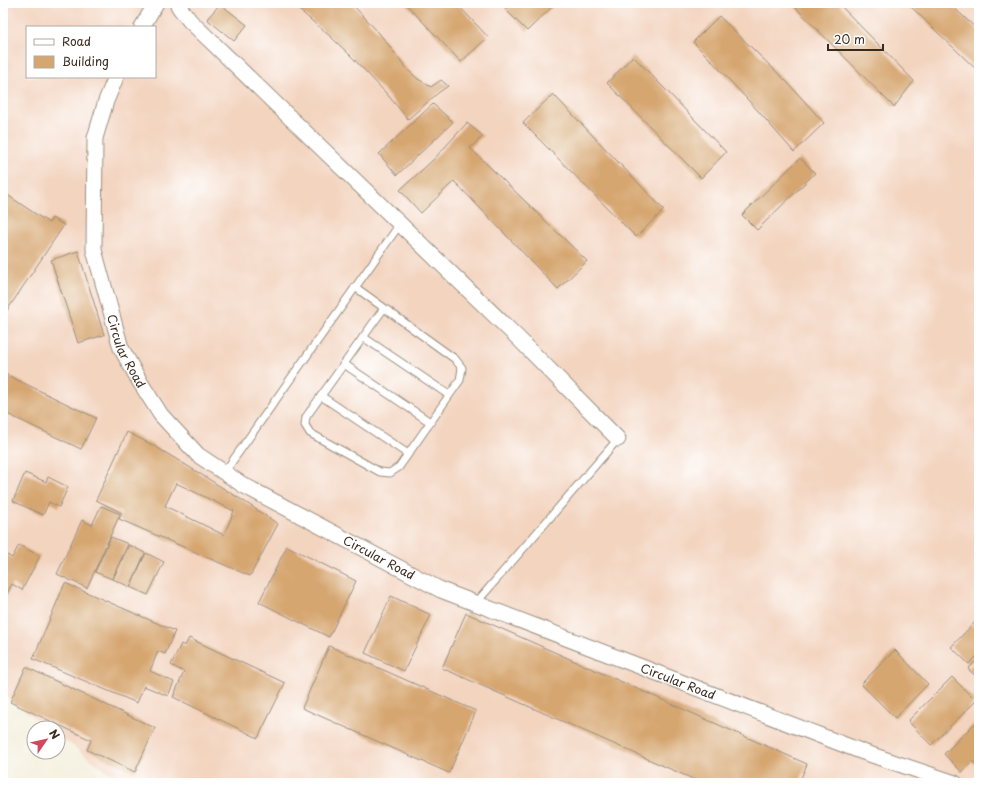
<svg xmlns="http://www.w3.org/2000/svg" width="982" height="786" viewBox="0 0 982 786" font-family="'Playpen Sans',sans-serif">
<style>
.built{fill:#f3d4bf;fill-rule:evenodd}
.building{fill:#d6a66f;fill-rule:evenodd}
.lines{fill:none;stroke-linecap:round;stroke-linejoin:round}
.lane-casing{stroke:#988d7e;stroke-width:9}
.street-casing{stroke:#988d7e;stroke-width:17}
.lane{stroke:#fff;stroke-width:7}
.street{stroke:#fff;stroke-width:15}
.labels{text-anchor:middle;dominant-baseline:central;stroke-width:4;stroke-linejoin:round;paint-order:stroke}
.street-label{font-size:12px;fill:#3b2a1e;stroke:#fff}
</style>
<rect width="100%" height="100%" fill="#fff"/>
<filter id="ink" filterUnits="userSpaceOnUse"><feTurbulence type="fractalNoise" baseFrequency=".025" numOctaves="2"/><feDisplacementMap in="SourceGraphic" scale="8" xChannelSelector="R" yChannelSelector="G"/><feConvolveMatrix kernelMatrix="1 2 1 2 8 2 1 2 1" color-interpolation-filters="sRGB"/></filter>
<filter id="wash" filterUnits="userSpaceOnUse"><feTurbulence type="fractalNoise" baseFrequency=".012" numOctaves="4" result="noise"/><feDisplacementMap in="SourceGraphic" scale="16" xChannelSelector="R" yChannelSelector="G"/><feGaussianBlur stdDeviation="0.9" result="paint"/><feColorMatrix in="noise" values="0 0 0 0 0 0 0 0 0 0 0 0 0 0 0 0 0 1.4 0 .05"/><feComposite in="paint" operator="in"/></filter>
<g filter="url(#wash)">
<rect width="100%" height="100%" fill="#f4f0de"/>
<!-- built -->
<path class="built" d="M 3,3 L 979,3 L 979,783 L 114,783 L 112,775 L 58,735 L 58,728 L 48,728 L 3,694 ZM 27,27 L 155,27 L 155,77 L 27,77 Z"/>
<g id="blocks">
<!-- building -->
<g class="building">
<path d="M 291,3 L 351,3 L 379,33 L 408,70 L 418,79 L 431,87 L 441,80 L 448,86 L 438,93 L 408,119 L 386,93 L 351,56 L 331,37 Z"/>
<path d="M 405,3 L 456,3 L 488,37 L 461,62 Z"/>
<path d="M 511,3 L 556,3 L 527,31 L 505,9 Z"/>
<path d="M 791,3 L 838,3 L 914,81 L 894,107 Z"/>
<path d="M 907,3 L 949,3 L 979,31 L 979,72 Z"/>
<path d="M 220,4 L 247,25 L 234,41 L 207,19 Z"/>
<path d="M 719,16 L 787,82 L 824,123 L 794,152 L 759,112 L 709,58 L 693,42 Z"/>
<path d="M 633,56 L 726,152 L 701,178 L 607,83 Z"/>
<path d="M 553,94 L 664,210 L 636,237 L 523,123 Z"/>
<path d="M 433,104 L 453,122 L 397,175 L 379,154 Z"/>
<path d="M 467,123 L 483,136 L 470,148 L 587,261 L 558,289 L 454,181 L 421,213 L 400,190 L 434,159 Z"/>
<path d="M 800,158 L 815,173 L 757,230 L 742,215 Z"/>
<path d="M 3,192 L 49,223 L 52,218 L 64,225 L 4,315 L 3,314 Z"/>
<path d="M 78,251 L 104,335 L 78,343 L 51,260 Z"/>
<path d="M 3,373 L 96,418 L 81,449 L 3,412 Z"/>
<path d="M 127,432 L 156,447 L 186,465 L 242,500 L 278,524 L 250,576 L 119,519 L 122,513 L 96,500 ZM 176,483 L 234,511 L 224,535 L 165,506 Z"/>
<path d="M 25,473 L 46,482 L 48,477 L 68,487 L 59,507 L 49,502 L 43,515 L 13,501 Z"/>
<path d="M 101,506 L 120,514 L 87,588 L 57,574 L 82,520 L 92,525 Z"/>
<path d="M 111,537 L 128,544 L 112,579 L 95,572 Z"/>
<path d="M 19,545 L 40,556 L 22,590 L 12,584 L 6,596 L 3,595 L 3,556 L 4,553 L 12,558 Z"/>
<path d="M 129,545 L 145,553 L 130,587 L 113,579 Z"/>
<path d="M 287,546 L 356,581 L 329,637 L 259,602 Z"/>
<path d="M 146,553 L 164,562 L 148,595 L 130,587 Z"/>
<path d="M 65,583 L 175,631 L 165,654 L 158,651 L 150,671 L 174,682 L 168,696 L 144,686 L 137,703 L 33,659 Z"/>
<path d="M 391,596 L 431,615 L 404,671 L 365,653 Z"/>
<path d="M 466,613 L 807,764 L 799,783 L 702,783 L 442,668 Z"/>
<path d="M 979,618 L 979,654 L 969,664 L 951,647 Z"/>
<path d="M 189,638 L 285,683 L 258,738 L 173,697 L 184,672 L 171,665 L 181,644 L 185,646 Z"/>
<path d="M 329,646 L 476,711 L 449,773 L 302,708 Z"/>
<path d="M 895,650 L 928,684 L 895,718 L 861,684 Z"/>
<path d="M 979,658 L 979,679 L 968,669 Z"/>
<path d="M 26,667 L 155,728 L 135,772 L 87,750 L 91,740 L 10,702 Z"/>
<path d="M 952,677 L 976,701 L 931,745 L 908,721 Z"/>
<path d="M 979,719 L 979,768 L 972,761 L 962,772 L 944,754 Z"/>
</g>
</g>
</g>
<g filter="url(#ink)">
<use href="#blocks" fill-opacity="0" stroke="#988d7e" stroke-width="1"/>
<g class="lines">
<defs>
<g id="lane">
<path d="M 355,287 L 455,359 L 462,368 L 460,380 L 399,467 L 390,473 L 380,472 L 310,433 L 305,425 L 306,417 L 384,308"/>
<path d="M 363,337 L 449,395"/>
<path d="M 344,364 L 430,422"/>
<path d="M 321,396 L 408,454"/>
<path d="M 224,473 L 400,224"/>
<path d="M 476,603 L 618,439"/>
</g>
<g id="street">
<path d="M 177,3 L 179,7 L 190,21 L 517,337 L 618,439"/>
<path d="M 142,27 L 156,3"/>
<path id="s1" d="M 116,77 L 106,101 L 95,138 L 94,250 L 121,348 L 140,382 L 161,415 L 198,455 L 243,485 L 441,590 L 863,752 L 955,783"/>
</g>
</defs>
<!-- lane casing -->
<use href="#lane" class="lane-casing"/>
<!-- street casing -->
<use href="#street" class="street-casing"/>
<!-- lane -->
<use href="#lane" class="lane"/>
<!-- street -->
<use href="#street" class="street"/>
</g>
</g>
<g class="labels">
<!-- street labels -->
<g class="street-label">
<text stroke="none"><textPath href="#s1" startOffset="283">Circular Road</textPath></text>
<text stroke="none"><textPath href="#s1" startOffset="619">Circular Road</textPath></text>
<text stroke="none"><textPath href="#s1" startOffset="943">Circular Road</textPath></text>
</g>
</g>
<!-- margin -->
<rect width="982" height="786" fill="none" stroke="#fff" stroke-width="16"/>
<!-- legend -->
<rect x="26" y="26" width="130" height="52" fill="#ffffff" stroke="#b1aaa5"/>
<rect x="34" y="39" width="20" height="6" fill="#ffffff" stroke="#b1aaa5"/>
<text x="62" y="46" font-size="12" fill="#3b2a1e">Road</text>
<rect x="34" y="56" width="20" height="12" fill="#d6a66f" stroke="#b1aaa5"/>
<text x="62" y="66" font-size="12" fill="#3b2a1e">Building</text>
<!-- north arrow -->
<g transform="translate(46 740) rotate(56)"><circle r="19" fill="#ffffff" stroke="#b1aaa5"/>
<path d="M0-3L7 15L0 10L-7 15Z" fill="#d1495b"/>
<text y="-6" font-size="11" font-weight="bold" text-anchor="middle" fill="#3b2a1e">N</text>
</g>
<!-- scale -->
<path d="M828 44v6h55v-6" fill="none" stroke="#3b2a1e" stroke-width="2"/>
<text x="834" y="44" font-size="12" fill="#3b2a1e" stroke="#ffffff" stroke-width="3" paint-order="stroke">20 m</text>
</svg>
